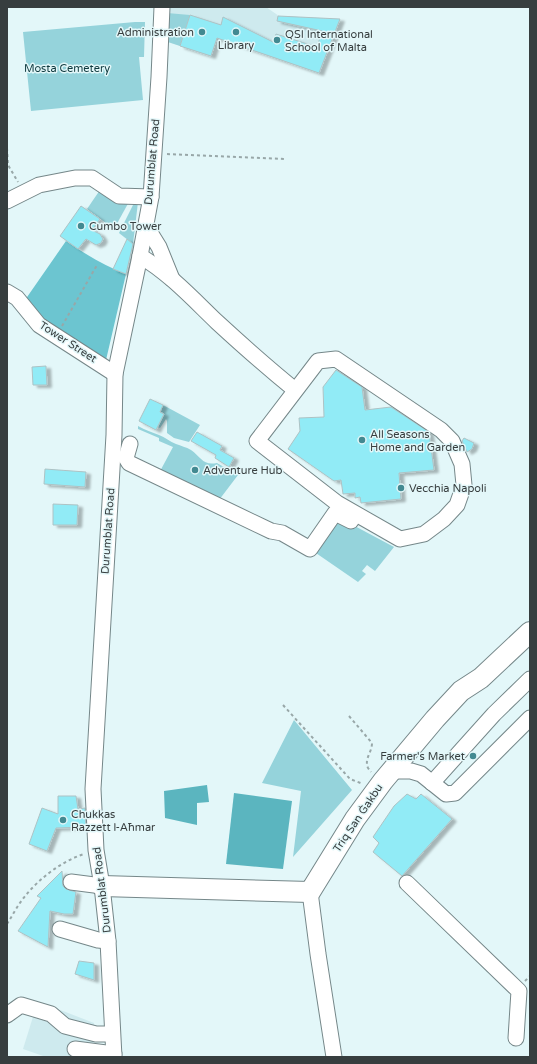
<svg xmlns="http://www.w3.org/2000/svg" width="537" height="1064" viewBox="0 0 537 1064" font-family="'Varela Round',sans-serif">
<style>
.built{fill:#ceeaee}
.green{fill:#95d3db}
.forest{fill:#6cc5d0}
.water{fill:#5bb5bf}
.building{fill:#91ebf6;stroke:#aec2c4;filter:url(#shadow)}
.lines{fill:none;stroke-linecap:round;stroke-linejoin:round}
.minor-casing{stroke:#758789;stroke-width:17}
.major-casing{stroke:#758789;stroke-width:22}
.path{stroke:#98a7a8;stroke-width:2;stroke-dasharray:3 3;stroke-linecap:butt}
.minor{stroke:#fff;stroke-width:15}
.major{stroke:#fff;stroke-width:20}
.poi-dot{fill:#428991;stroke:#e3f7f9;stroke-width:1.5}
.labels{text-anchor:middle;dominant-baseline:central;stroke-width:3;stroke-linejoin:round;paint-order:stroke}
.poi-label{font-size:11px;fill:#373e3f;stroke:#e3f7f9;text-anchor:start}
.park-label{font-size:11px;fill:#0e393e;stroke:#e3f7f9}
.street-label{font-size:11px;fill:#373e3f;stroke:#e3f7f9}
</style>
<defs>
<filter id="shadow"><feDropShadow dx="4.5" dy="2.5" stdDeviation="1" flood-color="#0004"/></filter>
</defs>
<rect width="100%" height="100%" fill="#e3f7f9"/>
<!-- built -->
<g class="built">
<path d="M 168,7 L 266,7 L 279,16 L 340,19 L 319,73 L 217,38 L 211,56 L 165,41 Z"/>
<path d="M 37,1004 L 63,1011 L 94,1023 L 93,1057 L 46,1057 L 23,1049 Z"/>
</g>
<!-- green -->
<g class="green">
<path d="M 167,13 L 190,15 L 180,46 L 165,41 Z"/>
<path d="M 135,22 L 145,22 L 144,57 L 139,57 L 143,100 L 31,111 L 23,32 Z"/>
<path d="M 102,187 L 130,200 L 114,229 L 87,209 Z"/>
<path d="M 135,201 L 138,202 L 133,244 L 119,233 Z"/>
<path d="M 163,405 L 200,425 L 189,442 L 174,438 L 167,433 L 167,421 L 166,419 L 160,428 L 158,427 L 164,414 L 160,412 Z"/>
<path d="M 138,426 C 145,430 152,432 159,435 C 165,437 170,442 176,444 C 181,446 186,447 191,450 C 201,457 203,466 217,463 L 238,475 L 216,504 L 158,475 L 173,447 L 159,441 L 159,438 L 138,429 Z"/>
<path d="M 336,516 L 394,547 L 375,571 L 367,565 L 362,571 L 366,574 L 358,582 L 313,551 Z"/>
<path d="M 294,720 L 352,790 L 293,857 L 301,791 L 262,783 Z"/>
</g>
<!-- forest -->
<path class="forest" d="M 66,241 C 85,254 105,266 126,274 L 106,360 L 97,353 L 41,321 L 25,300 Z"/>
<!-- water -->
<g class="water">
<path d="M 207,785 L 209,802 L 197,803 L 197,825 L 165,818 L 164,791 Z"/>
<path d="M 234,793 L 292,801 L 283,869 L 226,864 Z"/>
</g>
<!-- building -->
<g class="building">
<path d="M 190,15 L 221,25 L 223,17 L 273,42 L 276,34 L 317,47 L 322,31 L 277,21 L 278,16 L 340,19 L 319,73 L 217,38 L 211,56 L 180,46 Z"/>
<path d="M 81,206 L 100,219 L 92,230 L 100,234 L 103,239 L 101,243 L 96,245 L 86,239 L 78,249 L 60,236 Z"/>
<path d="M 127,239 L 133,244 L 126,274 L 113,269 Z"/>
<path d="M 46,366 L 47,385 L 33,385 L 32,367 Z"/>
<path d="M 336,370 L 362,387 L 365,410 L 391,407 L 429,432 L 434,470 L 399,473 L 401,499 L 361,503 L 360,497 L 355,498 L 355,493 L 343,494 L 341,480 L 334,481 L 288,449 L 300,431 L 299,418 L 324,417 L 323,387 Z"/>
<path d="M 150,399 L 163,405 L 160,412 L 164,414 L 156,430 L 139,421 Z"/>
<path d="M 197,432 L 222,446 L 220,450 L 234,458 L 229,467 L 215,458 L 216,455 L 191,441 Z"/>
<path d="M 464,438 L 474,443 L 472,449 L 467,452 L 462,441 Z"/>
<path d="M 45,469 L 86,472 L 85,487 L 44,484 Z"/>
<path d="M 53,504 L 78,505 L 77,525 L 53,525 Z"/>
<path d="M 407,794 L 416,799 L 421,794 L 452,819 L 402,876 L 373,852 L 379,843 L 373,837 L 394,806 Z"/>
<path d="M 58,796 L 76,796 L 78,809 L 85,808 L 86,827 L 56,828 L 47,851 L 29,844 L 42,808 L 58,814 Z"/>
<path d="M 62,871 L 63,886 L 66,889 L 76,892 L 73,914 L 64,914 L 50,911 L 48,947 L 18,931 L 41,898 L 37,896 Z"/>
<path d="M 79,961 L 94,963 L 94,980 L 75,974 Z"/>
</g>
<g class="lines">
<defs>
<g id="minor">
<path d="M 7,201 L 39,185 L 75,178 L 92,178 L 119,196 L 151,197"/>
<path d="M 146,226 L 159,247 L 172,279"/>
<path d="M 140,256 C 169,273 193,299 217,322 C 242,345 268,368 295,390"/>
<path d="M 7,292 L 17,298 L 39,325 L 115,374"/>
<path d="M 336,359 L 441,430 L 452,441 L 462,464 L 464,485 L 457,505 L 444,519 L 424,534 L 400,539 L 337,503 L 257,441 L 318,361 Z"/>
<path d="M 130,444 L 126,458 L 129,463 L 271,531 L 282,533 L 310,549 L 335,513 L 351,521"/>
<path d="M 391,771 L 411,771 L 421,774 L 446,794 L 455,793 L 530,718"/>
<path d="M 432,783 L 494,714 L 530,679"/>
<path d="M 71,882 L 102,886"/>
<path d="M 407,883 L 519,991 L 516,1038"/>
<path d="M 310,892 L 318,954 L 334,1057"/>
<path d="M 60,929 L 98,940 L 108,941"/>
<path d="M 7,1015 L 21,1005 L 51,1014 L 65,1026 L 96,1034 L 112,1034"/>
<path d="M 75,1049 L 114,1054"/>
<path d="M 114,1057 L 108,941 L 102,886 L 96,850 L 93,789 L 114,435 L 115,374 L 140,256 L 151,197 L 159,77 L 162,7"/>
</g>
<path id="major" d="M 102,886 L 310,892 L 355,819 L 383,781 L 435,719 L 461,691 L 481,678 L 530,632"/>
</defs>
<!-- minor casing -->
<use href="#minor" class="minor-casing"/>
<!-- major casing -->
<use href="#major" class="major-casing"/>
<!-- path -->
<g class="path">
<path d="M 7,148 L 8,165 L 18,182"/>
<path d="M 167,154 L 284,159"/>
<path d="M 62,326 L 97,265"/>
<path d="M 283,705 L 350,779 L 363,784"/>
<path d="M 349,716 L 372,743 C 372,753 364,758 368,768 L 371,772"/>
<path d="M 7,924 C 13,915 18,904 26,895 C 40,878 62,861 84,854"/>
<path d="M 525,981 L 530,976"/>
</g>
<!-- minor -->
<use href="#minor" class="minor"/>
<!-- major -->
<use href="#major" class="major"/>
</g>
<!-- markers -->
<g class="poi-dot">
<circle cx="202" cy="32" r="4"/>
<circle cx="236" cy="32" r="4"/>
<circle cx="277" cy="40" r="4"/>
<circle cx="81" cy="226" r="4"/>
<circle cx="362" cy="440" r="4"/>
<circle cx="195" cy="470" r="4"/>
<circle cx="401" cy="488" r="4"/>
<circle cx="473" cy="756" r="4"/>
<circle cx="63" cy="820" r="4"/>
</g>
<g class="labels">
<!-- poi labels -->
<g class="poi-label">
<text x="194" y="32" text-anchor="end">Administration</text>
<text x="285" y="34">QSI International<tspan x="285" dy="13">School of Malta</tspan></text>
<text x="236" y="45" text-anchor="middle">Library</text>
<text x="89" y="226">Cumbo Tower</text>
<text x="370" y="434">All Seasons<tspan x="370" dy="13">Home and Garden</tspan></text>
<text x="203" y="470">Adventure Hub</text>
<text x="409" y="488">Vecchia Napoli</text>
<text x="465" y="756" text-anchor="end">Farmer's Market</text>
<text x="71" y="814">Chukkas<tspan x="71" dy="13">Razzett l-Aħmar</tspan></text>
</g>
<!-- park labels -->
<g class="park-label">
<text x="67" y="68">Mosta Cemetery</text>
</g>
<!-- street labels -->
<g class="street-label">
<text transform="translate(152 162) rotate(-85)">Durumblat Road</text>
<text transform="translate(68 342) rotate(33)">Tower Street</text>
<text transform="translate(108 531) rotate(-86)">Durumblat Road</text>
<text transform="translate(358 818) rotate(-56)">Triq San Ġakbu</text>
<text transform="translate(102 890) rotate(-97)">Durumblat Road</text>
</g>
</g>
<!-- border -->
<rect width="537" height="1064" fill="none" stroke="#373e3f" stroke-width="16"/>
</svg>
